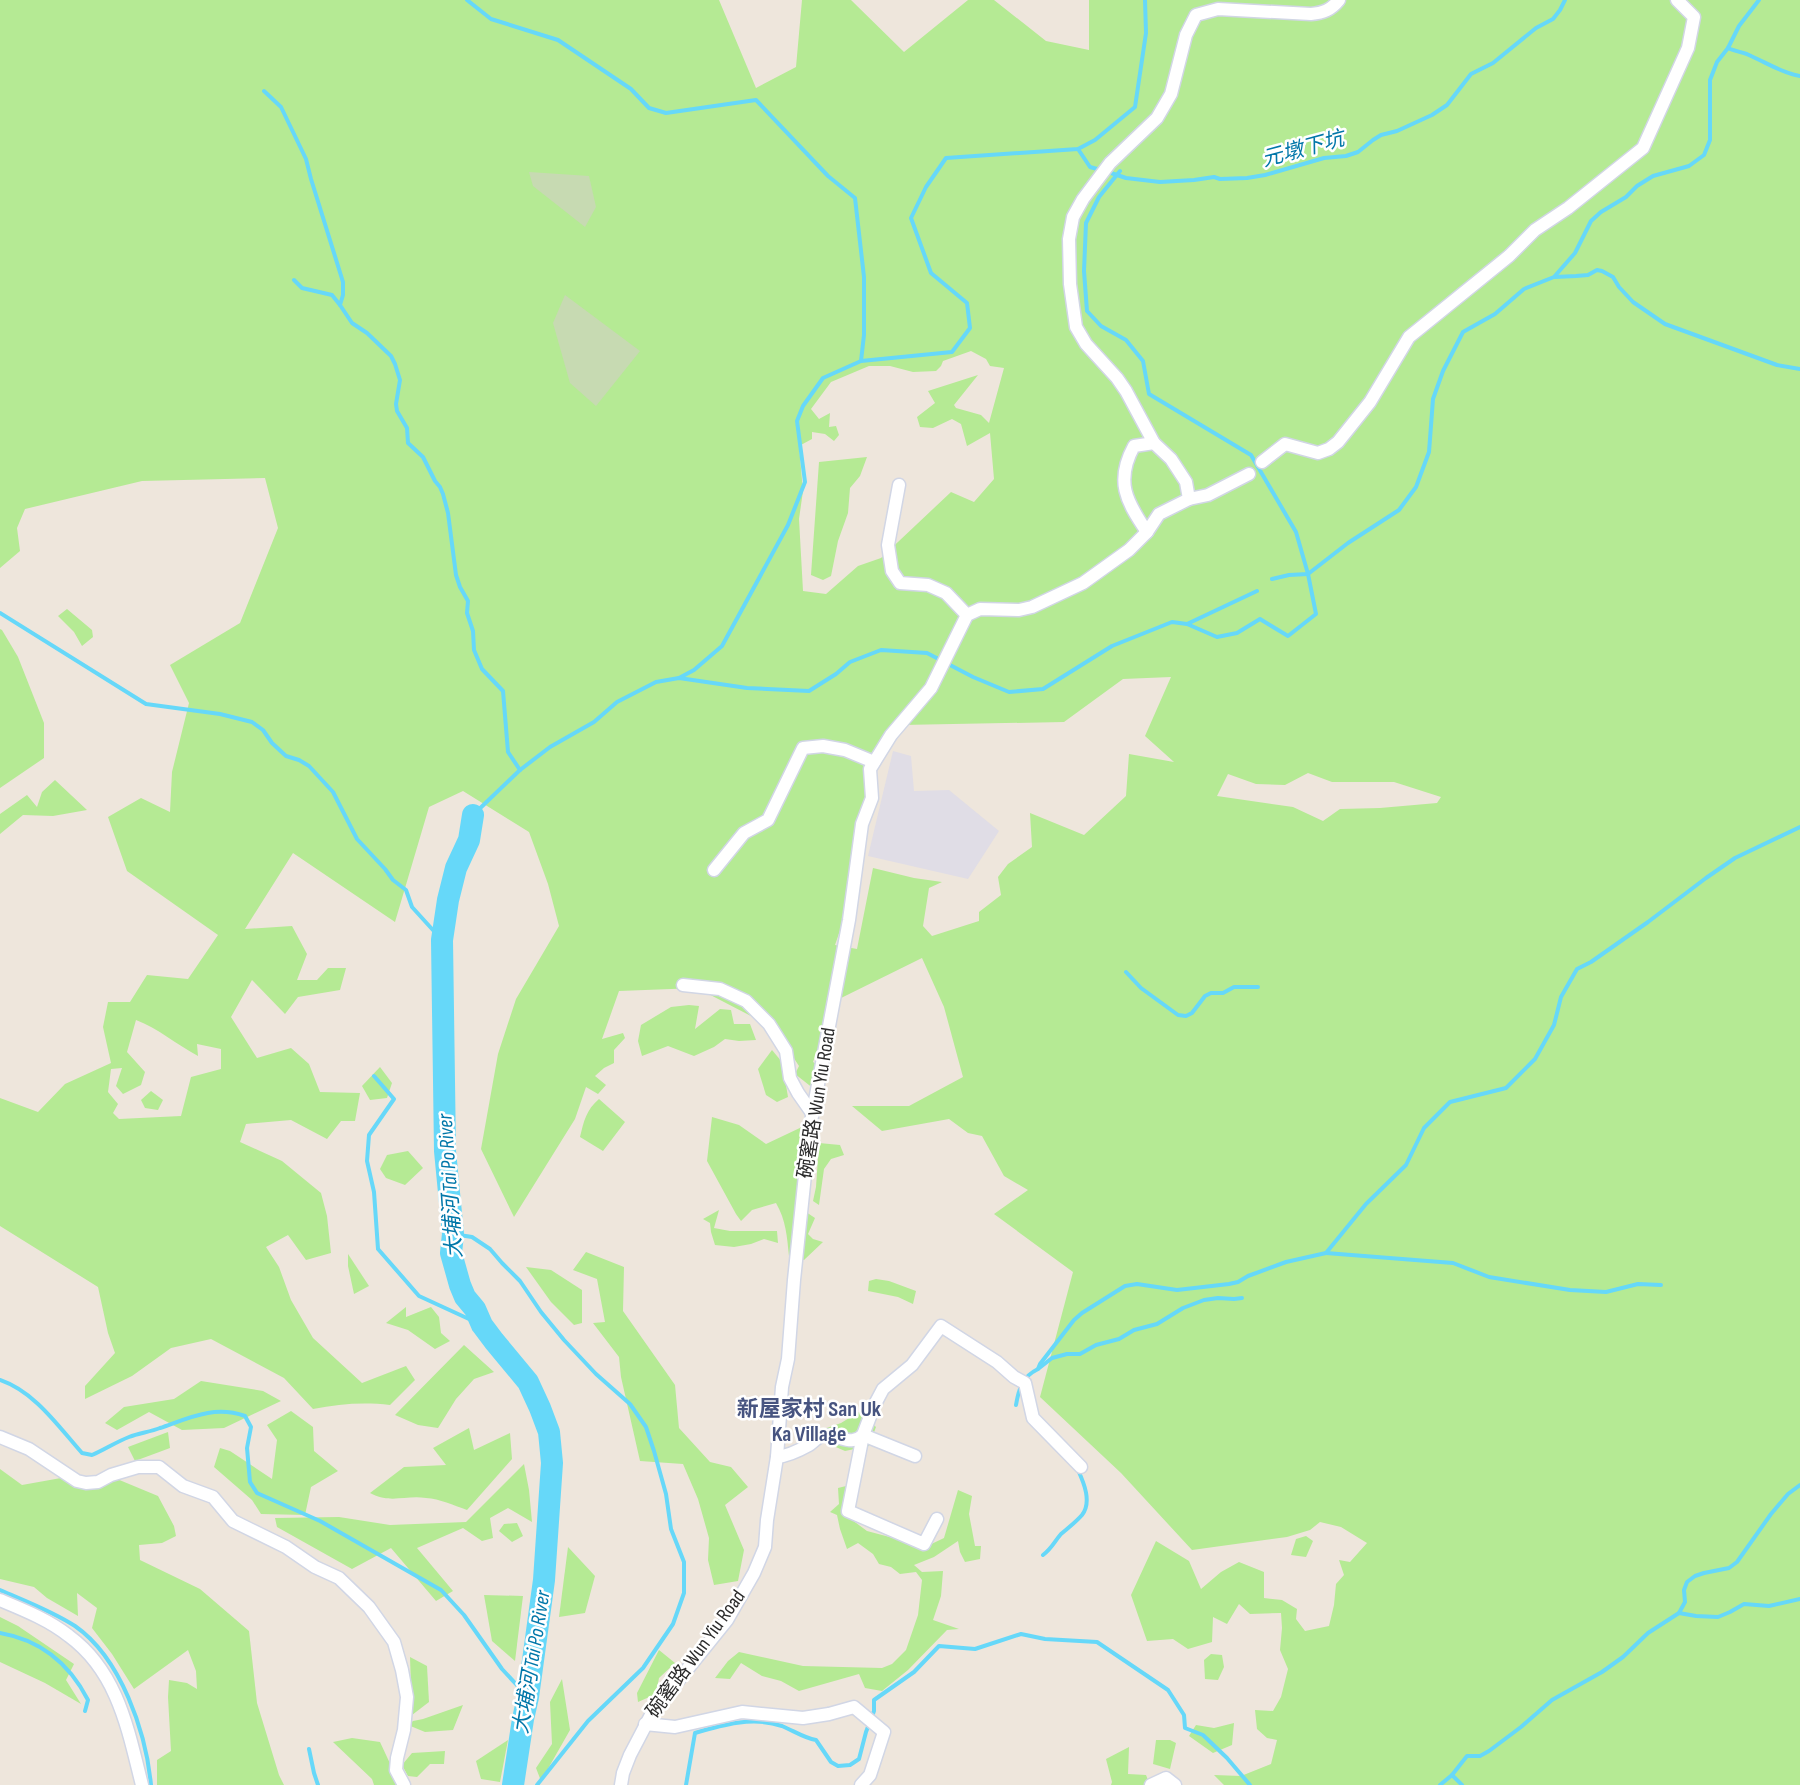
<svg xmlns="http://www.w3.org/2000/svg" width="1800" height="1785" viewBox="0 0 1800 1785" font-family="'Sofia Sans Condensed','Noto Sans TC',sans-serif">
<style>
.industrial{fill:#e0dde6}
.green{fill:#b5ea94;fill-rule:evenodd}
.cemetery{fill:#c7dab2}
.lines{fill:none;stroke-linecap:round;stroke-linejoin:round}
.stream{stroke:#66d8f9;stroke-width:4}
.river{stroke:#66d8f9;stroke-width:22}
.minor-casing{stroke:#d1d6e5;stroke-width:15}
.minor{stroke:#fff;stroke-width:12}
.labels{text-anchor:middle;dominant-baseline:central;stroke-width:5;stroke-linejoin:round;paint-order:stroke}
.street-label{font-size:20px;fill:#2b2b2b;stroke:#fff}
.water-label{font-size:21px;font-style:italic;fill:#0177a9;stroke:#fff}
.quarter-label{font-size:22px;font-weight:bold;fill:#475480;stroke:#fff}
</style>
<rect width="100%" height="100%" fill="#eee6dc"/>
<!-- industrial -->
<path class="industrial" d="M 893,751 L 911,756 L 914,791 L 949,790 L 999,831 L 968,879 L 868,856 Z"/>
<!-- green -->
<g class="green">
<path d="M 0,0 L 719,0 L 756,88 L 796,67 L 802,0 L 851,0 L 904,52 L 968,0 L 994,0 L 1046,41 L 1089,50 L 1089,0 L 1800,0 L 1800,1785 L 1224,1785 L 1214,1775 L 1241,1776 L 1271,1764 L 1277,1740 L 1267,1738 L 1257,1729 L 1255,1710 L 1273,1711 L 1281,1697 L 1288,1669 L 1280,1650 L 1282,1628 L 1281,1613 L 1250,1614 L 1239,1604 L 1227,1624 L 1213,1617 L 1212,1642 L 1188,1649 L 1173,1639 L 1147,1641 L 1131,1595 L 1156,1541 L 1189,1561 L 1201,1589 L 1221,1572 L 1239,1562 L 1264,1572 L 1264,1598 L 1282,1600 L 1297,1609 L 1296,1619 L 1305,1631 L 1329,1626 L 1334,1605 L 1336,1584 L 1344,1575 L 1339,1560 L 1350,1562 L 1367,1543 L 1341,1527 L 1320,1522 L 1310,1530 L 1287,1537 L 1192,1550 L 1121,1473 L 1040,1397 L 1073,1272 L 994,1214 L 1028,1190 L 1004,1176 L 982,1136 L 968,1133 L 949,1119 L 882,1131 L 852,1106 L 909,1106 L 963,1077 L 944,1007 L 922,958 L 835,1001 L 813,1062 L 827,1071 L 823,1096 L 795,1074 L 799,1066 L 774,1028 L 697,988 L 619,991 L 602,1039 L 623,1033 L 625,1038 L 614,1050 L 614,1063 L 604,1068 L 595,1076 L 606,1085 L 598,1094 L 586,1087 L 575,1119 L 514,1217 L 481,1149 L 498,1054 L 516,999 L 559,926 L 548,884 L 529,832 L 463,791 L 429,807 L 395,922 L 293,853 L 245,929 L 292,926 L 307,954 L 297,980 L 317,980 L 328,968 L 346,968 L 340,990 L 298,997 L 285,1014 L 252,980 L 231,1017 L 257,1058 L 291,1048 L 309,1064 L 320,1092 L 360,1093 L 355,1121 L 341,1121 L 327,1139 L 291,1120 L 246,1124 L 240,1142 L 282,1161 L 321,1193 L 327,1216 L 331,1253 L 306,1260 L 288,1235 L 266,1247 L 279,1267 L 291,1300 L 313,1338 L 362,1383 L 406,1366 L 415,1380 L 390,1405 C 363,1402 339,1404 313,1409 L 284,1378 L 211,1339 L 171,1348 L 132,1376 L 85,1399 L 85,1386 L 115,1353 L 108,1333 L 98,1287 L 0,1226 L 0,1098 L 38,1112 L 65,1084 L 111,1063 L 103,1027 L 108,1002 L 130,1002 L 147,975 L 188,979 L 218,935 L 127,871 L 108,817 L 141,798 L 170,812 L 172,772 L 189,703 L 170,665 L 240,623 L 278,528 L 265,478 L 142,481 L 25,509 L 17,528 L 20,551 L 0,568 ZM 971,351 L 986,359 L 990,366 L 1004,368 L 989,423 L 981,415 L 956,408 L 954,405 L 978,375 L 928,391 L 935,403 L 917,417 L 920,427 L 933,428 L 952,419 L 961,424 L 967,446 L 990,433 L 994,479 L 974,502 L 951,492 L 881,558 L 858,566 L 826,594 L 803,591 L 799,519 L 803,491 L 799,446 L 812,439 L 812,432 L 825,434 L 834,441 L 839,435 L 836,426 L 829,427 L 830,413 L 819,419 L 811,409 L 831,382 L 869,366 L 890,366 L 913,372 L 936,371 L 941,366 L 943,361 ZM 1171,677 L 1145,736 L 1174,762 L 1129,754 L 1126,796 L 1084,835 L 1030,813 L 1032,847 L 1008,864 L 998,877 L 1001,895 L 979,912 L 979,921 L 932,936 L 923,926 L 929,888 L 942,882 L 914,878 L 873,868 L 857,949 L 835,945 L 859,875 L 876,766 L 901,725 L 1064,722 L 1123,679 ZM 1308,773 L 1332,782 L 1394,782 L 1441,797 L 1437,803 L 1380,808 L 1340,809 L 1323,821 L 1293,807 L 1217,796 L 1228,774 L 1256,784 L 1285,785 ZM 136,1020 C 158,1028 177,1045 198,1056 L 197,1044 L 221,1049 L 221,1069 L 191,1077 L 181,1116 L 119,1119 L 113,1113 L 118,1104 L 108,1092 L 111,1069 L 122,1068 L 116,1086 L 123,1094 L 141,1085 L 145,1072 L 127,1052 Z"/>
<path d="M 867,457 L 860,476 L 850,488 L 848,513 L 838,541 L 831,576 L 823,580 L 811,575 L 819,462 Z"/>
<path d="M 67,609 L 92,630 L 93,637 L 82,646 L 74,632 L 58,616 Z"/>
<path d="M 0,629 L 2,630 L 18,657 L 44,723 L 44,758 L 0,788 Z"/>
<path d="M 55,780 L 87,810 L 53,816 L 23,815 L 0,834 L 0,814 L 27,795 L 37,807 L 42,792 Z"/>
<path d="M 689,1005 L 699,1006 L 695,1029 L 720,1009 L 731,1010 L 734,1024 L 750,1024 L 756,1040 L 739,1041 L 725,1039 L 714,1047 L 694,1056 L 668,1046 L 642,1056 L 638,1041 L 641,1025 L 671,1007 Z"/>
<path d="M 772,1050 L 782,1062 L 788,1097 L 777,1102 L 766,1095 L 758,1069 Z"/>
<path d="M 380,1067 L 392,1083 L 387,1098 L 370,1100 L 362,1086 Z"/>
<path d="M 151,1091 L 163,1100 L 158,1110 L 145,1108 L 141,1100 Z"/>
<path d="M 599,1099 L 625,1122 L 603,1151 L 580,1137 C 584,1121 586,1110 599,1099 Z"/>
<path d="M 712,1117 L 739,1125 L 766,1144 L 804,1126 L 806,1212 L 815,1218 L 808,1234 L 813,1239 L 823,1242 L 804,1260 L 789,1256 C 787,1237 786,1220 776,1203 L 752,1210 L 741,1221 L 736,1214 L 707,1161 Z"/>
<path d="M 819,1143 L 840,1145 L 844,1155 L 831,1159 L 824,1169 L 819,1205 L 813,1201 L 816,1187 Z"/>
<path d="M 408,1151 L 423,1168 L 405,1185 L 386,1178 L 380,1169 L 387,1155 Z"/>
<path d="M 719,1210 L 714,1228 L 730,1231 L 777,1231 L 778,1243 L 764,1239 L 751,1244 L 734,1247 L 715,1245 L 711,1232 L 710,1223 L 703,1219 Z"/>
<path d="M 586,1252 L 624,1267 L 623,1311 L 675,1385 L 679,1428 L 710,1462 L 731,1467 L 748,1487 L 725,1505 L 744,1550 L 738,1581 L 714,1585 L 708,1560 L 709,1538 L 698,1499 L 683,1464 L 640,1461 L 621,1377 L 619,1357 L 593,1323 L 605,1322 L 597,1279 L 573,1270 Z"/>
<path d="M 348,1254 L 369,1286 L 354,1294 L 348,1266 Z"/>
<path d="M 526,1267 L 551,1270 L 582,1290 L 582,1323 L 574,1325 L 551,1302 Z"/>
<path d="M 876,1279 L 889,1281 L 916,1291 L 913,1304 L 898,1297 L 868,1291 L 869,1281 Z"/>
<path d="M 406,1307 L 406,1317 L 431,1307 L 439,1317 L 441,1333 L 450,1341 L 435,1349 L 408,1330 L 386,1323 Z"/>
<path d="M 464,1345 L 494,1372 L 474,1379 L 456,1399 L 438,1428 L 418,1425 L 395,1415 Z"/>
<path d="M 201,1381 L 263,1391 L 281,1401 L 224,1428 L 182,1430 L 149,1412 L 117,1430 L 105,1423 L 124,1407 L 174,1399 Z"/>
<path d="M 291,1411 L 313,1427 L 314,1451 L 338,1471 L 311,1487 L 305,1515 L 261,1514 L 252,1500 L 214,1467 L 220,1448 L 230,1451 L 272,1479 L 277,1440 L 267,1425 Z"/>
<path d="M 859,1412 L 876,1427 L 869,1446 L 845,1451 L 822,1441 L 824,1429 L 841,1423 Z"/>
<path d="M 469,1428 L 474,1450 L 510,1433 L 512,1459 L 467,1510 C 453,1505 440,1499 426,1498 C 405,1495 390,1504 370,1493 L 404,1467 L 446,1465 L 433,1448 Z"/>
<path d="M 168,1432 L 170,1448 L 135,1461 L 128,1447 Z"/>
<path d="M 524,1464 L 529,1490 L 532,1522 L 508,1508 L 490,1518 L 493,1538 L 482,1541 L 463,1528 L 417,1548 L 453,1591 L 436,1601 L 391,1548 L 352,1569 L 277,1527 L 275,1518 L 339,1517 L 390,1525 L 466,1522 Z"/>
<path d="M 0,1469 L 22,1485 L 61,1478 L 117,1479 L 158,1496 L 174,1526 L 176,1536 L 162,1543 L 139,1545 L 140,1560 L 200,1589 L 249,1631 L 257,1703 L 279,1775 L 284,1785 L 157,1785 L 157,1760 L 171,1751 L 168,1697 L 169,1680 L 187,1683 L 197,1689 L 196,1671 L 188,1650 L 134,1689 L 112,1654 L 92,1628 L 97,1608 L 77,1593 L 78,1616 L 47,1598 L 34,1587 L 0,1579 Z"/>
<path d="M 846,1486 L 849,1493 L 844,1514 L 867,1531 L 912,1543 L 921,1549 L 944,1538 L 958,1490 L 972,1496 L 969,1514 L 975,1546 L 981,1546 L 980,1559 L 965,1562 L 960,1552 L 958,1541 L 934,1557 L 914,1565 L 922,1572 L 943,1571 L 941,1596 L 933,1620 L 959,1629 L 947,1630 L 908,1670 L 882,1691 L 865,1688 L 859,1674 L 799,1691 L 781,1681 L 762,1676 L 741,1663 L 730,1679 L 715,1678 L 728,1661 L 739,1652 L 803,1666 L 882,1668 L 892,1664 L 906,1650 L 918,1615 L 922,1580 L 916,1572 L 900,1574 L 891,1567 L 879,1564 L 873,1554 L 858,1543 L 847,1549 L 840,1529 L 837,1515 L 830,1512 L 839,1504 L 838,1488 Z"/>
<path d="M 517,1523 L 523,1536 L 512,1542 L 499,1531 L 504,1524 Z"/>
<path d="M 1306,1536 L 1313,1541 L 1306,1557 L 1291,1555 L 1296,1539 Z"/>
<path d="M 568,1547 L 595,1576 L 585,1613 L 559,1617 Z"/>
<path d="M 484,1595 L 523,1596 L 515,1661 L 492,1641 Z"/>
<path d="M 0,1617 L 18,1626 L 74,1664 L 66,1680 L 81,1704 L 45,1683 L 0,1662 Z"/>
<path d="M 659,1650 L 675,1663 L 659,1678 L 656,1694 L 638,1702 L 637,1693 Z"/>
<path d="M 1211,1654 L 1222,1655 L 1224,1667 L 1218,1680 L 1205,1679 L 1204,1660 Z"/>
<path d="M 410,1657 L 427,1666 L 429,1702 L 412,1715 Z"/>
<path d="M 562,1679 L 570,1730 L 541,1781 L 536,1768 L 552,1744 L 550,1702 Z"/>
<path d="M 463,1705 L 453,1730 L 425,1732 L 408,1725 L 413,1721 L 423,1719 Z"/>
<path d="M 1234,1723 L 1232,1745 L 1213,1753 L 1189,1736 L 1196,1725 L 1214,1728 Z"/>
<path d="M 352,1738 L 380,1742 L 400,1785 L 374,1785 L 372,1779 L 333,1742 Z"/>
<path d="M 508,1740 L 500,1782 L 481,1779 L 476,1761 Z"/>
<path d="M 1156,1740 L 1170,1740 L 1176,1743 L 1170,1769 L 1153,1764 Z"/>
<path d="M 1129,1747 L 1128,1774 L 1146,1775 L 1150,1785 L 1111,1785 L 1112,1782 L 1106,1759 Z"/>
<path d="M 445,1751 L 444,1764 L 430,1764 L 417,1777 L 408,1776 L 402,1765 L 412,1753 Z"/>
</g>
<!-- cemetery -->
<g class="cemetery">
<path d="M 529,172 L 589,176 L 596,207 L 585,227 L 533,186 Z"/>
<path d="M 565,295 L 640,351 L 596,406 L 570,383 L 553,323 Z"/>
</g>
<g class="lines">
<!-- stream -->
<g class="stream">
<path d="M 467,0 L 491,19 L 558,40 L 631,89 L 649,108 L 666,113 L 756,100 L 828,176 L 855,198 L 864,277 L 864,335 L 861,361"/>
<path d="M 1728,48 C 1736,52 1744,52 1751,56 C 1767,63 1782,73 1800,76"/>
<path d="M 264,91 L 281,107 L 306,159 L 311,179 L 343,282 L 343,295 L 340,305 L 352,323 L 367,333 L 391,356 L 395,364 L 400,380 L 396,404 L 397,411 L 407,428 L 408,443 L 423,457 L 435,481 L 440,487 L 443,494 L 448,513 L 456,575 L 460,587 L 468,601 L 467,613 L 473,631 L 474,650 L 482,669 L 503,691 L 508,752 L 520,770"/>
<path d="M 1078,149 L 1090,167 L 1101,170"/>
<path d="M 1120,171 L 1099,197 L 1086,223 L 1084,271 L 1087,311 L 1101,326 L 1126,340 L 1143,361 L 1149,394 L 1251,455 L 1296,532 L 1308,574 L 1316,614 L 1288,636 L 1260,619 L 1237,633 L 1217,637 L 1187,624"/>
<path d="M 1108,172 L 1126,178 L 1160,182 L 1194,180 L 1214,177 L 1220,179 L 1247,178 L 1265,175 L 1324,158 L 1346,156 L 1358,152 L 1373,140 L 1381,135 L 1397,131 L 1432,115 L 1447,105 L 1471,74 L 1493,63 L 1536,28 L 1553,19 L 1560,10 L 1565,0"/>
<path d="M 1555,277 L 1576,276 L 1588,275 L 1597,270 L 1602,271 L 1613,277 L 1619,287 L 1633,302 L 1665,324 L 1777,365 L 1800,369"/>
<path d="M 294,280 L 302,288 L 332,295 L 340,305"/>
<path d="M 1272,579 L 1289,575 L 1308,574 L 1348,543 L 1399,510 L 1416,487 L 1429,452 L 1433,399 L 1443,371 L 1463,332 L 1495,314 L 1524,289 L 1554,277 L 1575,253 L 1591,221 L 1601,212 L 1626,197 L 1637,186 L 1653,176 L 1689,166 L 1704,155 L 1710,140 L 1710,80 L 1717,62 L 1728,48 L 1739,26 L 1759,0"/>
<path d="M 0,613 L 146,704 L 220,714 L 252,722 L 263,730 L 272,743 L 286,756 L 299,760 L 309,766 L 333,792 L 357,839 L 385,869 L 393,880 L 406,890 L 412,907 L 442,940"/>
<path d="M 679,678 L 694,670 L 722,646 L 788,525 L 805,482 L 797,421 L 803,406 L 823,378 L 861,361 L 952,352 L 970,328 L 967,303 L 931,273 L 911,218 L 926,187 L 946,158 L 1078,149 L 1095,140 L 1135,107 L 1146,33 L 1145,0"/>
<path d="M 473,815 L 520,770 L 550,747 L 594,722 L 617,702 L 656,682 L 679,678 L 747,688 L 809,691 L 836,674 L 850,662 L 881,650 L 927,653 L 973,677 L 1009,692 L 1043,689 L 1112,646 L 1172,622 L 1187,624 L 1257,591"/>
<path d="M 1126,972 L 1141,988 L 1178,1015 L 1186,1016 L 1192,1013 L 1205,996 L 1211,993 L 1223,993 L 1234,987 L 1258,987"/>
<path d="M 374,1076 L 394,1099 L 369,1135 L 367,1161 L 374,1192 L 378,1249 L 419,1296 L 482,1325"/>
<path d="M 453,1234 L 472,1237 L 490,1249 L 502,1263 L 520,1281 L 541,1312 L 564,1340 L 596,1374 L 630,1404 L 646,1427 L 654,1451 L 666,1494 L 671,1529 L 684,1562 L 684,1593 L 673,1624 L 643,1668 L 588,1721 L 537,1785"/>
<path d="M 1326,1253 L 1453,1263 L 1489,1277 L 1570,1290 L 1606,1292 L 1638,1284 L 1661,1285"/>
<path d="M 1038,1369 L 1052,1358 L 1067,1354 L 1080,1354 L 1096,1345 L 1119,1339 L 1134,1330 L 1157,1324 L 1183,1308 L 1204,1300 L 1218,1298 L 1234,1299 L 1242,1298"/>
<path d="M 0,1380 C 35,1392 58,1426 82,1453 L 92,1455 C 104,1450 116,1442 129,1437 C 139,1433 150,1432 160,1428 C 189,1418 214,1405 245,1416 L 251,1427 L 247,1448 L 250,1482 L 257,1493 L 320,1521 L 441,1590 L 464,1615 L 502,1669 L 528,1697"/>
<path d="M 1016,1405 C 1019,1388 1022,1377 1038,1369 L 1040,1364 L 1074,1320 L 1082,1313 L 1125,1286 L 1137,1284 L 1177,1290 L 1229,1284 L 1238,1282 L 1248,1276 L 1286,1262 L 1326,1253 L 1366,1204 L 1406,1165 L 1424,1128 L 1450,1102 L 1506,1088 L 1535,1059 L 1554,1025 L 1561,997 L 1577,969 L 1591,962 L 1648,922 L 1706,878 L 1735,858 L 1800,827"/>
<path d="M 1043,1555 C 1052,1548 1054,1542 1061,1534 C 1068,1528 1076,1522 1082,1515 C 1092,1502 1084,1483 1078,1470"/>
<path d="M 0,1590 C 25,1601 52,1611 75,1626 C 121,1658 146,1732 151,1785"/>
<path d="M 1679,1613 L 1696,1616 L 1718,1617 L 1730,1612 L 1744,1604 L 1769,1606 L 1800,1599"/>
<path d="M 0,1633 C 41,1640 69,1663 88,1700 L 85,1711"/>
<path d="M 309,1749 L 314,1773 L 318,1785"/>
<path d="M 1452,1775 L 1462,1785"/>
<path d="M 686,1785 L 695,1733 C 722,1725 753,1716 782,1726 C 794,1731 804,1738 816,1740 L 831,1762 L 838,1766 L 850,1765 L 859,1759 L 866,1732 L 874,1711 L 874,1700 L 914,1672 L 939,1646 L 975,1649 L 1021,1634 L 1045,1639 L 1097,1642 L 1168,1690 L 1184,1715 L 1185,1728 L 1203,1735 L 1227,1758 L 1250,1785"/>
<path d="M 1440,1785 L 1452,1775 L 1467,1756 L 1480,1756 L 1489,1751 L 1521,1727 L 1552,1700 L 1602,1672 L 1623,1657 L 1648,1633 L 1679,1613 L 1685,1602 L 1684,1590 L 1687,1582 L 1695,1576 L 1704,1573 L 1729,1568 L 1737,1562 L 1771,1514 L 1788,1494 L 1800,1485"/>
</g>
<!-- river -->
<path class="river" d="M 473,815 L 469,840 L 456,868 L 448,900 L 442,940 L 445,1151 L 453,1234 L 451,1253 L 460,1285 L 465,1297 L 475,1309 L 482,1325 L 494,1341 L 528,1382 L 540,1408 L 549,1432 L 552,1463 L 544,1580 L 528,1697 L 523,1719 L 513,1785"/>
<defs>
<g id="minor">
<path d="M 1262,462 L 1285,444 L 1318,453 L 1329,449 L 1338,442 L 1370,402 L 1409,337 L 1509,256 L 1535,230 L 1568,208 L 1643,148 L 1688,48 L 1694,17 L 1677,0"/>
<path d="M 899,485 L 888,545 L 892,571 L 900,583 L 928,585 L 946,593 L 967,615"/>
<path d="M 1189,499 L 1208,495 L 1249,474"/>
<path d="M 1147,532 C 1126,501 1115,481 1134,446 L 1154,443"/>
<path d="M 714,870 L 744,833 L 768,820 L 803,748 L 823,746 L 845,750 L 874,762"/>
<path d="M 683,985 L 720,989 L 746,1001 L 769,1024 L 786,1051 L 790,1078 L 798,1093 L 812,1113"/>
<path d="M 863,1435 L 915,1456"/>
<path d="M 0,1437 L 29,1449 L 77,1481 L 86,1483 L 98,1482 L 111,1475 L 138,1467 L 159,1467 L 183,1486 L 213,1497 L 233,1521 L 286,1547 L 315,1567 L 339,1578 L 369,1607 L 394,1642 L 402,1670 L 407,1697 L 404,1730 L 397,1758 L 396,1770 L 404,1785"/>
<path d="M 777,1457 C 787,1456 800,1450 809,1445 C 813,1442 817,1438 821,1436 C 837,1432 850,1448 863,1435"/>
<path d="M 937,1519 L 924,1544 L 848,1511 L 863,1435 L 874,1406 L 883,1389 L 912,1365 L 941,1326 L 997,1362 L 1014,1377 L 1025,1383 L 1033,1418 L 1081,1467"/>
<path d="M 0,1600 C 24,1610 49,1620 69,1636 C 118,1672 128,1730 142,1785"/>
<path d="M 645,1724 L 675,1727 L 742,1712 L 803,1718 L 829,1714 L 854,1707 L 884,1732 L 870,1775 L 861,1785"/>
<path d="M 621,1785 L 623,1773 L 630,1755 L 652,1713 L 727,1620 L 754,1573 L 765,1547 L 767,1520 L 777,1457 L 782,1387 L 788,1359 L 794,1280 L 810,1127 L 849,920 L 862,824 L 872,798 L 870,769 L 891,735 L 931,688 L 967,615 L 980,609 L 1019,610 L 1032,607 L 1083,583 L 1129,550 L 1147,532 L 1159,514 L 1189,499 L 1186,482 L 1171,459 L 1154,443 L 1126,391 L 1117,378 L 1086,344 L 1076,327 L 1070,284 L 1069,239 L 1073,217 L 1083,199 L 1110,163 L 1157,118 L 1171,94 L 1186,35 L 1196,15 L 1218,9 L 1311,14 C 1323,13 1331,10 1339,0"/>
<path d="M 1151,1785 L 1166,1778 L 1175,1785"/>
</g>
</defs>
<!-- minor casing -->
<use href="#minor" class="minor-casing"/>
<!-- minor -->
<use href="#minor" class="minor"/>
</g>
<g class="labels">
<!-- street labels -->
<g class="street-label">
<text transform="translate(817 1103) rotate(-81)">碗窰路 Wun Yiu Road</text>
<text transform="translate(696 1654) rotate(-54)">碗窰路 Wun Yiu Road</text>
</g>
<!-- water labels -->
<g class="water-label">
<text transform="translate(1303 149) rotate(-15)">元墩下坑</text>
<text transform="translate(450 1186) rotate(-94)">大埔河 Tai Po River</text>
<text transform="translate(532 1662) rotate(-81)">大埔河 Tai Po River</text>
</g>
<!-- quarter labels -->
<g class="quarter-label">
<text x="809" y="1409">新屋家村 San Uk<tspan x="809" dy="25">Ka Village</tspan></text>
</g>
</g>
</svg>
